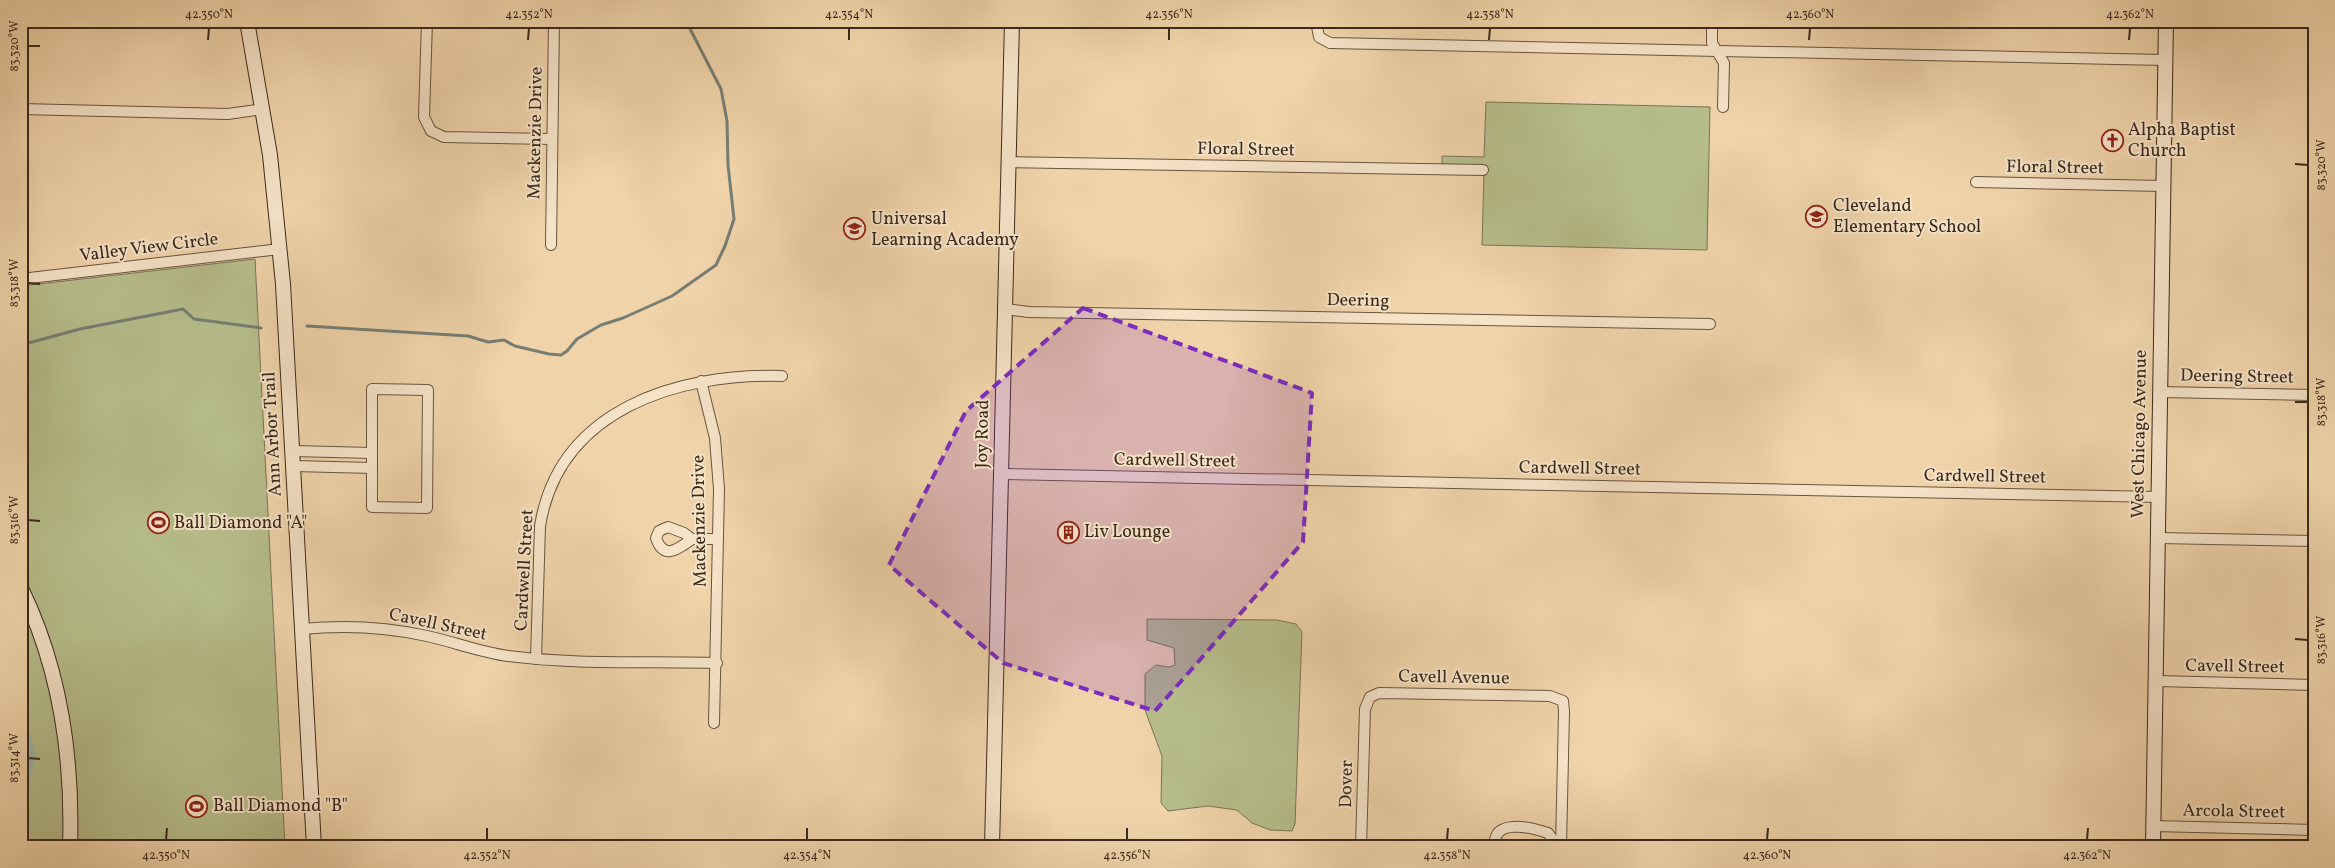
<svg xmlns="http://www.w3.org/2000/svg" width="2335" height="868" viewBox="0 0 2335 868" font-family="Vollkorn,serif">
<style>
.green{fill:#b6bd8b;stroke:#787354}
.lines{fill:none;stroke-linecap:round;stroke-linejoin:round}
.stream{stroke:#757e75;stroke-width:3}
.river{stroke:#9cb6b1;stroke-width:18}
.street-casing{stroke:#68543f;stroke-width:12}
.secondary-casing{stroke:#3b291c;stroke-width:16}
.street{stroke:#f5e2c7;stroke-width:10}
.secondary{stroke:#f5e2c7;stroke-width:14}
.marked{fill:#7b2cbf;fill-opacity:0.2;stroke:#7b2cbf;stroke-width:4;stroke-dasharray:10 6;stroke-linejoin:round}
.ticks{fill:none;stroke:#3b291c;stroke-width:2}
.labels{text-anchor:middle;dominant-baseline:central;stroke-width:4;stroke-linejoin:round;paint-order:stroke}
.poi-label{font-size:18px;fill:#3b291c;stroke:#f5e2c7;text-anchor:start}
.street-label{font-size:18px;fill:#3b291c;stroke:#f5e2c7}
.neatline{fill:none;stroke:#3b291c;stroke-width:2}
.ticks-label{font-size:12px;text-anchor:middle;fill:#3b291c}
</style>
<rect width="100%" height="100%" fill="#f0d3a9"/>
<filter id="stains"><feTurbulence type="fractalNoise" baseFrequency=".004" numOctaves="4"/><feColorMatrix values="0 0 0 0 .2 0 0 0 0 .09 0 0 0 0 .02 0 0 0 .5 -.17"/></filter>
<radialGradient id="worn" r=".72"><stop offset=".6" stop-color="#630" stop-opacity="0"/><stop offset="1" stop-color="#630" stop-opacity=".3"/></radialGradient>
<!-- green -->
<g class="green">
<path d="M 1486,102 L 1710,107 L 1707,250 L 1482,245 L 1484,171 L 1442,169 L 1442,156 L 1484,157 Z"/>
<path d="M 255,259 L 285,847 L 21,847 L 21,286 Z"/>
<path d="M 1147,619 L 1277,620 L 1296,624 L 1302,632 L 1295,824 L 1292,831 L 1270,830 L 1252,823 L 1237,810 L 1208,806 L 1168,811 L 1161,803 L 1162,756 L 1145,710 L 1145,674 L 1156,665 L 1169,667 L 1175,665 L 1174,648 L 1147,640 Z"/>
</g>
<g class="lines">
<!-- stream -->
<g class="stream">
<path d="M 307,326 L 468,336 L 488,342 L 504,340 L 515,346 L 549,354 L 561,355 L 567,351 L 577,339 L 601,325 L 623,318 L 672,296 L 716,265 L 725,246 L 734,219 L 728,165 L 727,121 L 721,89 L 686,21"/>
<path d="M 21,345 L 80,329 L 183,309 L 194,319 L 261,328"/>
</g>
<!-- river -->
<path class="river" d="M 21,733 L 26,758 L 21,780"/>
<defs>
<g id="street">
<path d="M 427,21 L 424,117 L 431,131 L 444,137 L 551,139"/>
<path d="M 1316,21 L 1319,37 L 1330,43 L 2165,60"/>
<path d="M 1712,21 L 1712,43 L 1724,63 L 1723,107"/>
<path d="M 21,109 L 228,114 L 263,109"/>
<path d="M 1008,162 L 1483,170"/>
<path d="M 1976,182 L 2163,186"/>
<path d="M 551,245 L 554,21"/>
<path d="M 21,279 L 280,249"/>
<path d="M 1005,309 L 1029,312 L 1710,324"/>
<path d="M 701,381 L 715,438 L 719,489 L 714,723"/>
<path d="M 372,389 L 428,390 L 427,508 L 372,507 Z"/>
<path d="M 2160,392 L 2314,395"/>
<path d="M 293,451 L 372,453"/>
<path d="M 294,466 L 372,468"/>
<path d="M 1001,474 L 2159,497"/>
<path d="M 2158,538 L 2314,541"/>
<path d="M 692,539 C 678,549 664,561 656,538 L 659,531 L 668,527 L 684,533 L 692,539 L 718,539"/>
<path d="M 302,629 C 344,625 386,627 427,636 C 454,642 480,652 508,656 C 577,665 648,661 717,663"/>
<path d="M 536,659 L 540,526 C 559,409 678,373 782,376"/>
<path d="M 2156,681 L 2314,685"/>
<path d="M 2153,826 L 2314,830"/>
<path d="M 1361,847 L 1365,709 L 1370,697 L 1379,693 L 1550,696 L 1563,701 L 1564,711 L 1561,847"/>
<path d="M 1495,847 C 1491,818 1531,827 1548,833 L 1556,844"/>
</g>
<g id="secondary">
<path d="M 247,21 L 270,155 L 283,284 L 314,847"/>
<path d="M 21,588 C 60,668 73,758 70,847"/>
<path d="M 992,847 L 1012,21"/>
<path d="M 2153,847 L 2166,21"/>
</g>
</defs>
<!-- street casing -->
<use href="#street" class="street-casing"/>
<!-- secondary casing -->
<use href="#secondary" class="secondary-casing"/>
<!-- street -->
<use href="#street" class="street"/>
<!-- secondary -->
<use href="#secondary" class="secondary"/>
</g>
<!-- marked area -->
<path class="marked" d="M 1083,308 L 1312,393 L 1303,542 L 1155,711 L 1003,663 L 889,565 L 966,411 Z"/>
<!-- ticks -->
<path class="ticks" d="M 208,40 L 209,28M 528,40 L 529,28M 849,40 L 849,28M 1169,40 L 1169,28M 1489,40 L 1490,28M 1809,40 L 1810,28M 2129,40 L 2130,28M 28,46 L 40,46M 2295,164 L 2308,165M 28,283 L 40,284M 2295,402 L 2308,402M 28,520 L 40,521M 2295,639 L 2308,640M 28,758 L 40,759M 166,840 L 167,828M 487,840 L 487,828M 807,840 L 807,828M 1127,840 L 1127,828M 1447,840 L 1448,828M 1767,840 L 1768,828M 2087,840 L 2088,828"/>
<!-- icons -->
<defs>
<symbol id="church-ring" viewBox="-11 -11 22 22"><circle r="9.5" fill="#f5e2c7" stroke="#8f2418" stroke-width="1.5"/><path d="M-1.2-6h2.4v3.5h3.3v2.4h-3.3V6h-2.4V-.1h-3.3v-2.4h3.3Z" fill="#8f2418"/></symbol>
<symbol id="school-ring" viewBox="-11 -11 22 22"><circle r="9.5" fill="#f5e2c7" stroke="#8f2418" stroke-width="1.5"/><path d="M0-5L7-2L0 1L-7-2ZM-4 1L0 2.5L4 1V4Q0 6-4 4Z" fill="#8f2418"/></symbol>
<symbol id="stadium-ring" viewBox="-11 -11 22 22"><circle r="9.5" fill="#f5e2c7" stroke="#8f2418" stroke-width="1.5"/><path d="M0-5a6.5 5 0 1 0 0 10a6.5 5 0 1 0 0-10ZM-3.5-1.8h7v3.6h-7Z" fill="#8f2418"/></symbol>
<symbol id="building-ring" viewBox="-11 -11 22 22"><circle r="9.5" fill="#f5e2c7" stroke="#8f2418" stroke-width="1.5"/><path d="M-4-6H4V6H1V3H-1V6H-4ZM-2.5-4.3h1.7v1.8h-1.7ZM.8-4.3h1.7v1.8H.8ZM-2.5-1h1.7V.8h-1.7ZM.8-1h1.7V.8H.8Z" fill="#8f2418"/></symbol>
</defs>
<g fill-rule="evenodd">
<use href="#church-ring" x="2100" y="128" width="25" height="25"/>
<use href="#school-ring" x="1804" y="204" width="25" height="25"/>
<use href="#school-ring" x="842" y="216" width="25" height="25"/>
<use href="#stadium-ring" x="146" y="510" width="25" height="25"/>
<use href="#building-ring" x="1056" y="520" width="25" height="25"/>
<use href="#stadium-ring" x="184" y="794" width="25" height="25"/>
</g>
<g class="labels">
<!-- poi labels -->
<g class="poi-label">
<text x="2128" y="130">Alpha Baptist<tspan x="2128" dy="21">Church</tspan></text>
<text x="1833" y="206">Cleveland<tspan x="1833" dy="21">Elementary School</tspan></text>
<text x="871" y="219">Universal<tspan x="871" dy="21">Learning Academy</tspan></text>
<text x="174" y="523">Ball Diamond "A"</text>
<text x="1084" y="532">Liv Lounge</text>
<text x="213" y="806">Ball Diamond "B"</text>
</g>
<!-- street labels -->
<g class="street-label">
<text transform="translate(536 133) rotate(-89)">Mackenzie Drive</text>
<text transform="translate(1246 150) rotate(1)">Floral Street</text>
<text transform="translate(2055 168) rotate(1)">Floral Street</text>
<text transform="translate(149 248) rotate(-7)">Valley View Circle</text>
<text transform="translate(1358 301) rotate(1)">Deering</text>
<text transform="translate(2237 377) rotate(1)">Deering Street</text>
<text transform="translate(273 434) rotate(-93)">Ann Arbor Trail</text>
<text transform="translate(983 434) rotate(-89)">Joy Road</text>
<text transform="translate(2140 434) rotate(-89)">West Chicago Avenue</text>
<text transform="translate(1175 461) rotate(1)">Cardwell Street</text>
<text transform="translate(1580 469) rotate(1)">Cardwell Street</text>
<text transform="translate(1985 477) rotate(1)">Cardwell Street</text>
<text transform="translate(700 521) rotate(-91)">Mackenzie Drive</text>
<text transform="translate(525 570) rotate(-87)">Cardwell Street</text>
<text transform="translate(438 625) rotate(12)">Cavell Street</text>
<text transform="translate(2235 667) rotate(1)">Cavell Street</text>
<text transform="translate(1454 678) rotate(1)">Cavell Avenue</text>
<text transform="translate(1347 784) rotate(-89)">Dover</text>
<text transform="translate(2234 812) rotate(1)">Arcola Street</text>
</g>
</g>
<!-- margin -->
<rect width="2335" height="868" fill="none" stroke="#f0d3a9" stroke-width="55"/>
<rect x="28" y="28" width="2280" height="812" class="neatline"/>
<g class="ticks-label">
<text x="209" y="18">42.350°N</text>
<text x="529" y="18">42.352°N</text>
<text x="849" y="18">42.354°N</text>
<text x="1169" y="18">42.356°N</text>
<text x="1490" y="18">42.358°N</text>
<text x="1810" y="18">42.360°N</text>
<text x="2130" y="18">42.362°N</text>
<text transform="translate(14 46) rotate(-90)" y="4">83.320°W</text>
<text transform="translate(2321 165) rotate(-90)" y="4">83.320°W</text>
<text transform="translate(14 283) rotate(-90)" y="4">83.318°W</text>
<text transform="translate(2321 402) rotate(-90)" y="4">83.318°W</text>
<text transform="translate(14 520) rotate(-90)" y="4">83.316°W</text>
<text transform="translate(2321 640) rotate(-90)" y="4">83.316°W</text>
<text transform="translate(14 758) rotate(-90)" y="4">83.314°W</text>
<text x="166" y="859">42.350°N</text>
<text x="487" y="859">42.352°N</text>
<text x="807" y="859">42.354°N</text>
<text x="1127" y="859">42.356°N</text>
<text x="1447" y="859">42.358°N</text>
<text x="1767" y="859">42.360°N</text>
<text x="2087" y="859">42.362°N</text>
</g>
<rect width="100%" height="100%" filter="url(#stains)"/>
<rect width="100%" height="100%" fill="url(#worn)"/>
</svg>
